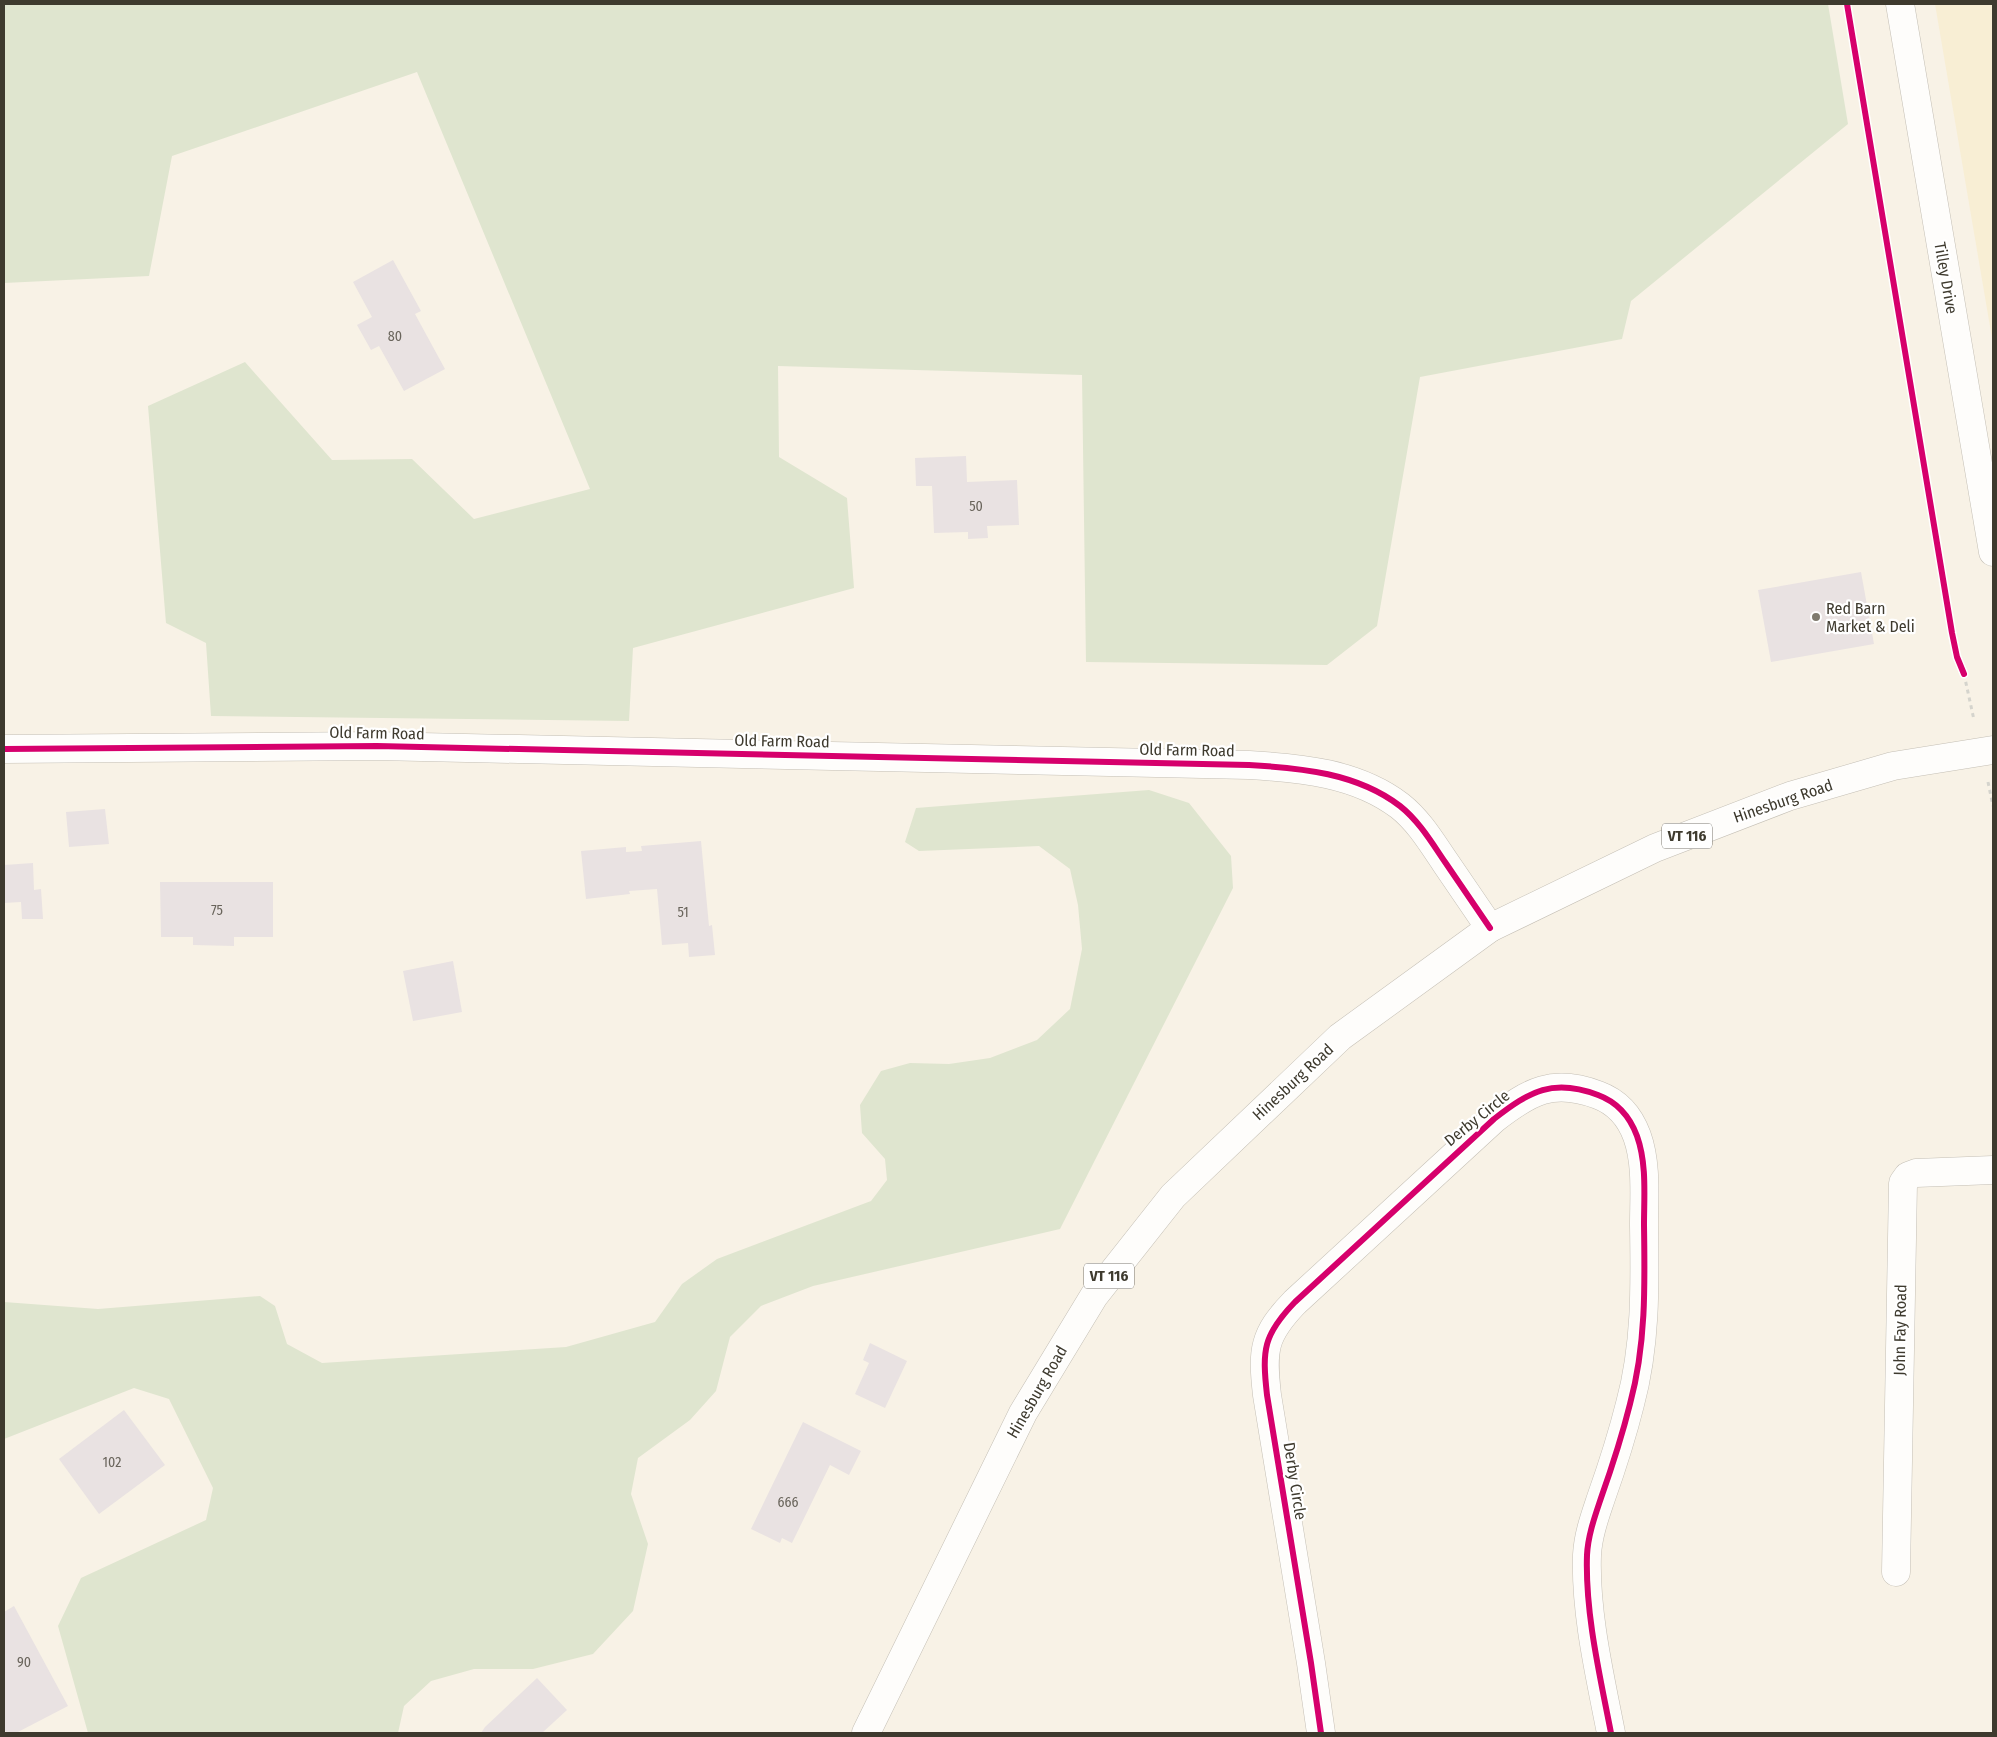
<svg xmlns="http://www.w3.org/2000/svg" width="1997" height="1737" viewBox="0 0 1997 1737" font-family="'Fira Sans Condensed',sans-serif">
<style>
.built{fill:#f8eed4}
.green{fill:#dfe5cf}
.building{fill:#e9e2e2}
.lines{fill:none;stroke-linecap:round;stroke-linejoin:round}
.street-casing{stroke:#c4bfb5;stroke-width:29}
.primary-casing{stroke:#c4bfb5;stroke-width:29}
.path{stroke:#d5d4cd;stroke-width:3;stroke-dasharray:4 4;stroke-linecap:butt}
.street{stroke:#fefdfb;stroke-width:28}
.primary{stroke:#fefdfb;stroke-width:28}
.cycleway-casing{stroke:#fff;stroke-width:9}
.cycleway{stroke:#d6006c;stroke-width:6}
.poi-dot{fill:#7f7a6e;stroke:#fff;stroke-width:2}
.labels{text-anchor:middle;dominant-baseline:central;stroke-width:4.5;stroke-linejoin:round;paint-order:stroke}
.number-label{font-size:14px;fill:#69645b}
.shield{fill:#fff;stroke:#78756d;stroke-width:1}
.shield-label{font-size:15px;font-weight:bold;fill:#3e3a2e}
.street-label{font-size:16px;fill:#3e3a2e;stroke:#fff}
.poi-label{font-size:16px;fill:#3e3a2e;stroke:#fff;text-anchor:start}
</style>
<rect width="100%" height="100%" fill="#f8f2e6"/>
<!-- built -->
<path class="built" d="M 1935,4 L 1993,4 L 1993,344 Z"/>
<!-- green -->
<g class="green">
<path d="M 4,4 L 1828,4 L 1848,124 L 1631,301 L 1622,339 L 1420,377 L 1377,626 L 1327,665 L 1086,662 L 1082,375 L 778,366 L 779,457 L 847,498 L 854,588 L 633,648 L 629,721 L 211,716 L 206,643 L 166,623 L 148,406 L 245,362 L 332,460 L 412,459 L 474,519 L 590,489 L 417,72 L 172,156 L 149,276 L 4,283 Z"/>
<path d="M 1149,790 L 1189,803 L 1231,856 L 1233,888 L 1060,1229 L 813,1286 L 761,1306 L 730,1337 L 716,1391 L 690,1420 L 638,1458 L 631,1494 L 648,1544 L 633,1611 L 593,1654 L 533,1669 L 474,1669 L 431,1681 L 404,1706 L 398,1733 L 88,1733 L 58,1626 L 81,1578 L 206,1520 L 213,1488 L 169,1399 L 134,1388 L 4,1439 L 4,1302 L 98,1309 L 260,1296 L 275,1306 L 287,1344 L 322,1363 L 566,1347 L 655,1322 L 682,1284 L 717,1259 L 871,1201 L 887,1180 L 885,1159 L 862,1133 L 860,1105 L 881,1071 L 910,1063 L 949,1064 L 990,1058 L 1037,1040 L 1070,1009 L 1082,949 L 1078,905 L 1070,869 L 1039,846 L 919,851 L 905,842 L 916,808 Z"/>
</g>
<!-- building -->
<g class="building">
<path d="M 393,260 L 421,311 L 415,314 L 445,369 L 404,391 L 379,346 L 371,350 L 357,325 L 372,317 L 353,282 Z"/>
<path d="M 966,456 L 967,482 L 1017,480 L 1019,525 L 987,526 L 988,538 L 968,539 L 968,532 L 934,533 L 932,486 L 916,486 L 915,458 Z"/>
<path d="M 1861,572 L 1874,644 L 1771,662 L 1758,590 Z"/>
<path d="M 105,809 L 109,844 L 69,847 L 66,812 Z"/>
<path d="M 701,841 L 709,926 L 712,925 L 715,955 L 689,957 L 688,943 L 662,945 L 657,889 L 629,891 L 630,894 L 586,899 L 581,851 L 626,847 L 626,852 L 642,851 L 641,846 Z"/>
<path d="M 33,863 L 34,890 L 41,889 L 43,919 L 22,919 L 21,902 L 4,903 L 4,865 Z"/>
<path d="M 160,882 L 273,882 L 273,937 L 234,937 L 234,946 L 193,945 L 193,937 L 161,937 Z"/>
<path d="M 453,961 L 462,1012 L 413,1021 L 403,971 Z"/>
<path d="M 870,1343 L 907,1361 L 885,1408 L 855,1394 L 869,1363 L 863,1360 Z"/>
<path d="M 124,1410 L 165,1465 L 99,1514 L 59,1459 Z"/>
<path d="M 803,1422 L 861,1451 L 849,1475 L 830,1465 L 792,1543 L 782,1538 L 780,1543 L 751,1529 Z"/>
<path d="M 14,1606 L 68,1706 L 16,1733 L 6,1733 L 4,1728 L 4,1612 Z"/>
<path d="M 537,1678 L 567,1710 L 542,1733 L 481,1733 L 485,1727 Z"/>
</g>
<g class="lines">
<defs>
<g id="street">
<path d="M 1900,4 L 1993,552"/>
<path d="M 4,749 L 377,746 L 1249,765 C 1301,768 1357,773 1400,806 C 1419,821 1432,843 1445,862 C 1460,884 1475,906 1490,928"/>
<path d="M 1896,1572 L 1903,1183 L 1908,1176 L 1916,1173 L 1993,1170"/>
<path d="M 1321,1733 L 1311,1663 L 1267,1395 C 1262,1350 1263,1335 1295,1302 L 1494,1119 C 1530,1091 1553,1078 1598,1095 C 1617,1102 1630,1117 1637,1136 C 1647,1164 1644,1196 1644,1225 C 1645,1286 1646,1345 1630,1404 C 1622,1436 1612,1467 1601,1498 C 1595,1516 1588,1535 1587,1555 C 1585,1613 1600,1676 1611,1733"/>
</g>
<path id="primary" d="M 866,1733 L 1023,1413 L 1094,1296 L 1173,1196 L 1340,1037 L 1490,928 L 1655,848 L 1790,796 L 1893,766 L 1993,750"/>
</defs>
<!-- street casing -->
<use href="#street" class="street-casing"/>
<!-- primary casing -->
<use href="#primary" class="primary-casing"/>
<!-- path -->
<g class="path">
<path d="M 1964,674 L 1974,720"/>
<path d="M 1988,782 L 1993,806"/>
</g>
<!-- street -->
<use href="#street" class="street"/>
<!-- primary -->
<use href="#primary" class="primary"/>
<defs>
<g id="cycleway">
<path d="M 1847,4 L 1952,633 L 1957,657 L 1964,674"/>
<path d="M 4,749 L 377,746 L 1249,765 C 1301,768 1357,773 1400,806 C 1419,821 1432,843 1445,862 C 1460,884 1475,906 1490,928"/>
<path d="M 1321,1733 L 1311,1663 L 1267,1395 C 1262,1350 1263,1335 1295,1302 L 1494,1119 C 1530,1091 1553,1078 1598,1095 C 1617,1102 1630,1117 1637,1136 C 1647,1164 1644,1196 1644,1225 C 1645,1286 1646,1345 1630,1404 C 1622,1436 1612,1467 1601,1498 C 1595,1516 1588,1535 1587,1555 C 1585,1613 1600,1676 1611,1733"/>
</g>
</defs>
<!-- cycleway casing -->
<use href="#cycleway" class="cycleway-casing"/>
<!-- cycleway -->
<use href="#cycleway" class="cycleway"/>
</g>
<!-- markers -->
<circle class="poi-dot" cx="1816" cy="617" r="5"/>
<g class="labels">
<!-- number labels -->
<g class="number-label">
<text x="395" y="336">80</text>
<text x="976" y="506">50</text>
<text x="217" y="910">75</text>
<text x="683" y="912">51</text>
<text x="112" y="1462">102</text>
<text x="788" y="1502">666</text>
<text x="24" y="1662">90</text>
</g>
<!-- shield labels -->
<g class="shield">
<rect x="1662" y="823.5" width="50" height="25" rx="4"/>
<rect x="1084" y="1263.5" width="50" height="25" rx="4"/>
</g>
<g class="shield-label">
<text x="1687" y="836">VT 116</text>
<text x="1109" y="1276">VT 116</text>
</g>
<!-- street labels -->
<g class="street-label">
<text transform="translate(1946 278) rotate(80)">Tilley Drive</text>
<text transform="translate(377 733) rotate(1)">Old Farm Road</text>
<text transform="translate(782 741) rotate(1)">Old Farm Road</text>
<text transform="translate(1187 750) rotate(1)">Old Farm Road</text>
<text transform="translate(1783 801) rotate(-19)">Hinesburg Road</text>
<text transform="translate(1293 1082) rotate(-43)">Hinesburg Road</text>
<text transform="translate(1477 1118) rotate(-39)">Derby Circle</text>
<text transform="translate(1900 1330) rotate(-89)">John Fay Road</text>
<text transform="translate(1037 1392) rotate(-60)">Hinesburg Road</text>
<text transform="translate(1295 1481) rotate(81)">Derby Circle</text>
</g>
<!-- poi labels -->
<g class="poi-label">
<text x="1826" y="608">Red Barn<tspan x="1826" dy="18">Market &amp; Deli</tspan></text>
</g>
</g>
<!-- border -->
<rect width="1997" height="1737" fill="none" stroke="#3e3a2e" stroke-width="10"/>
</svg>
